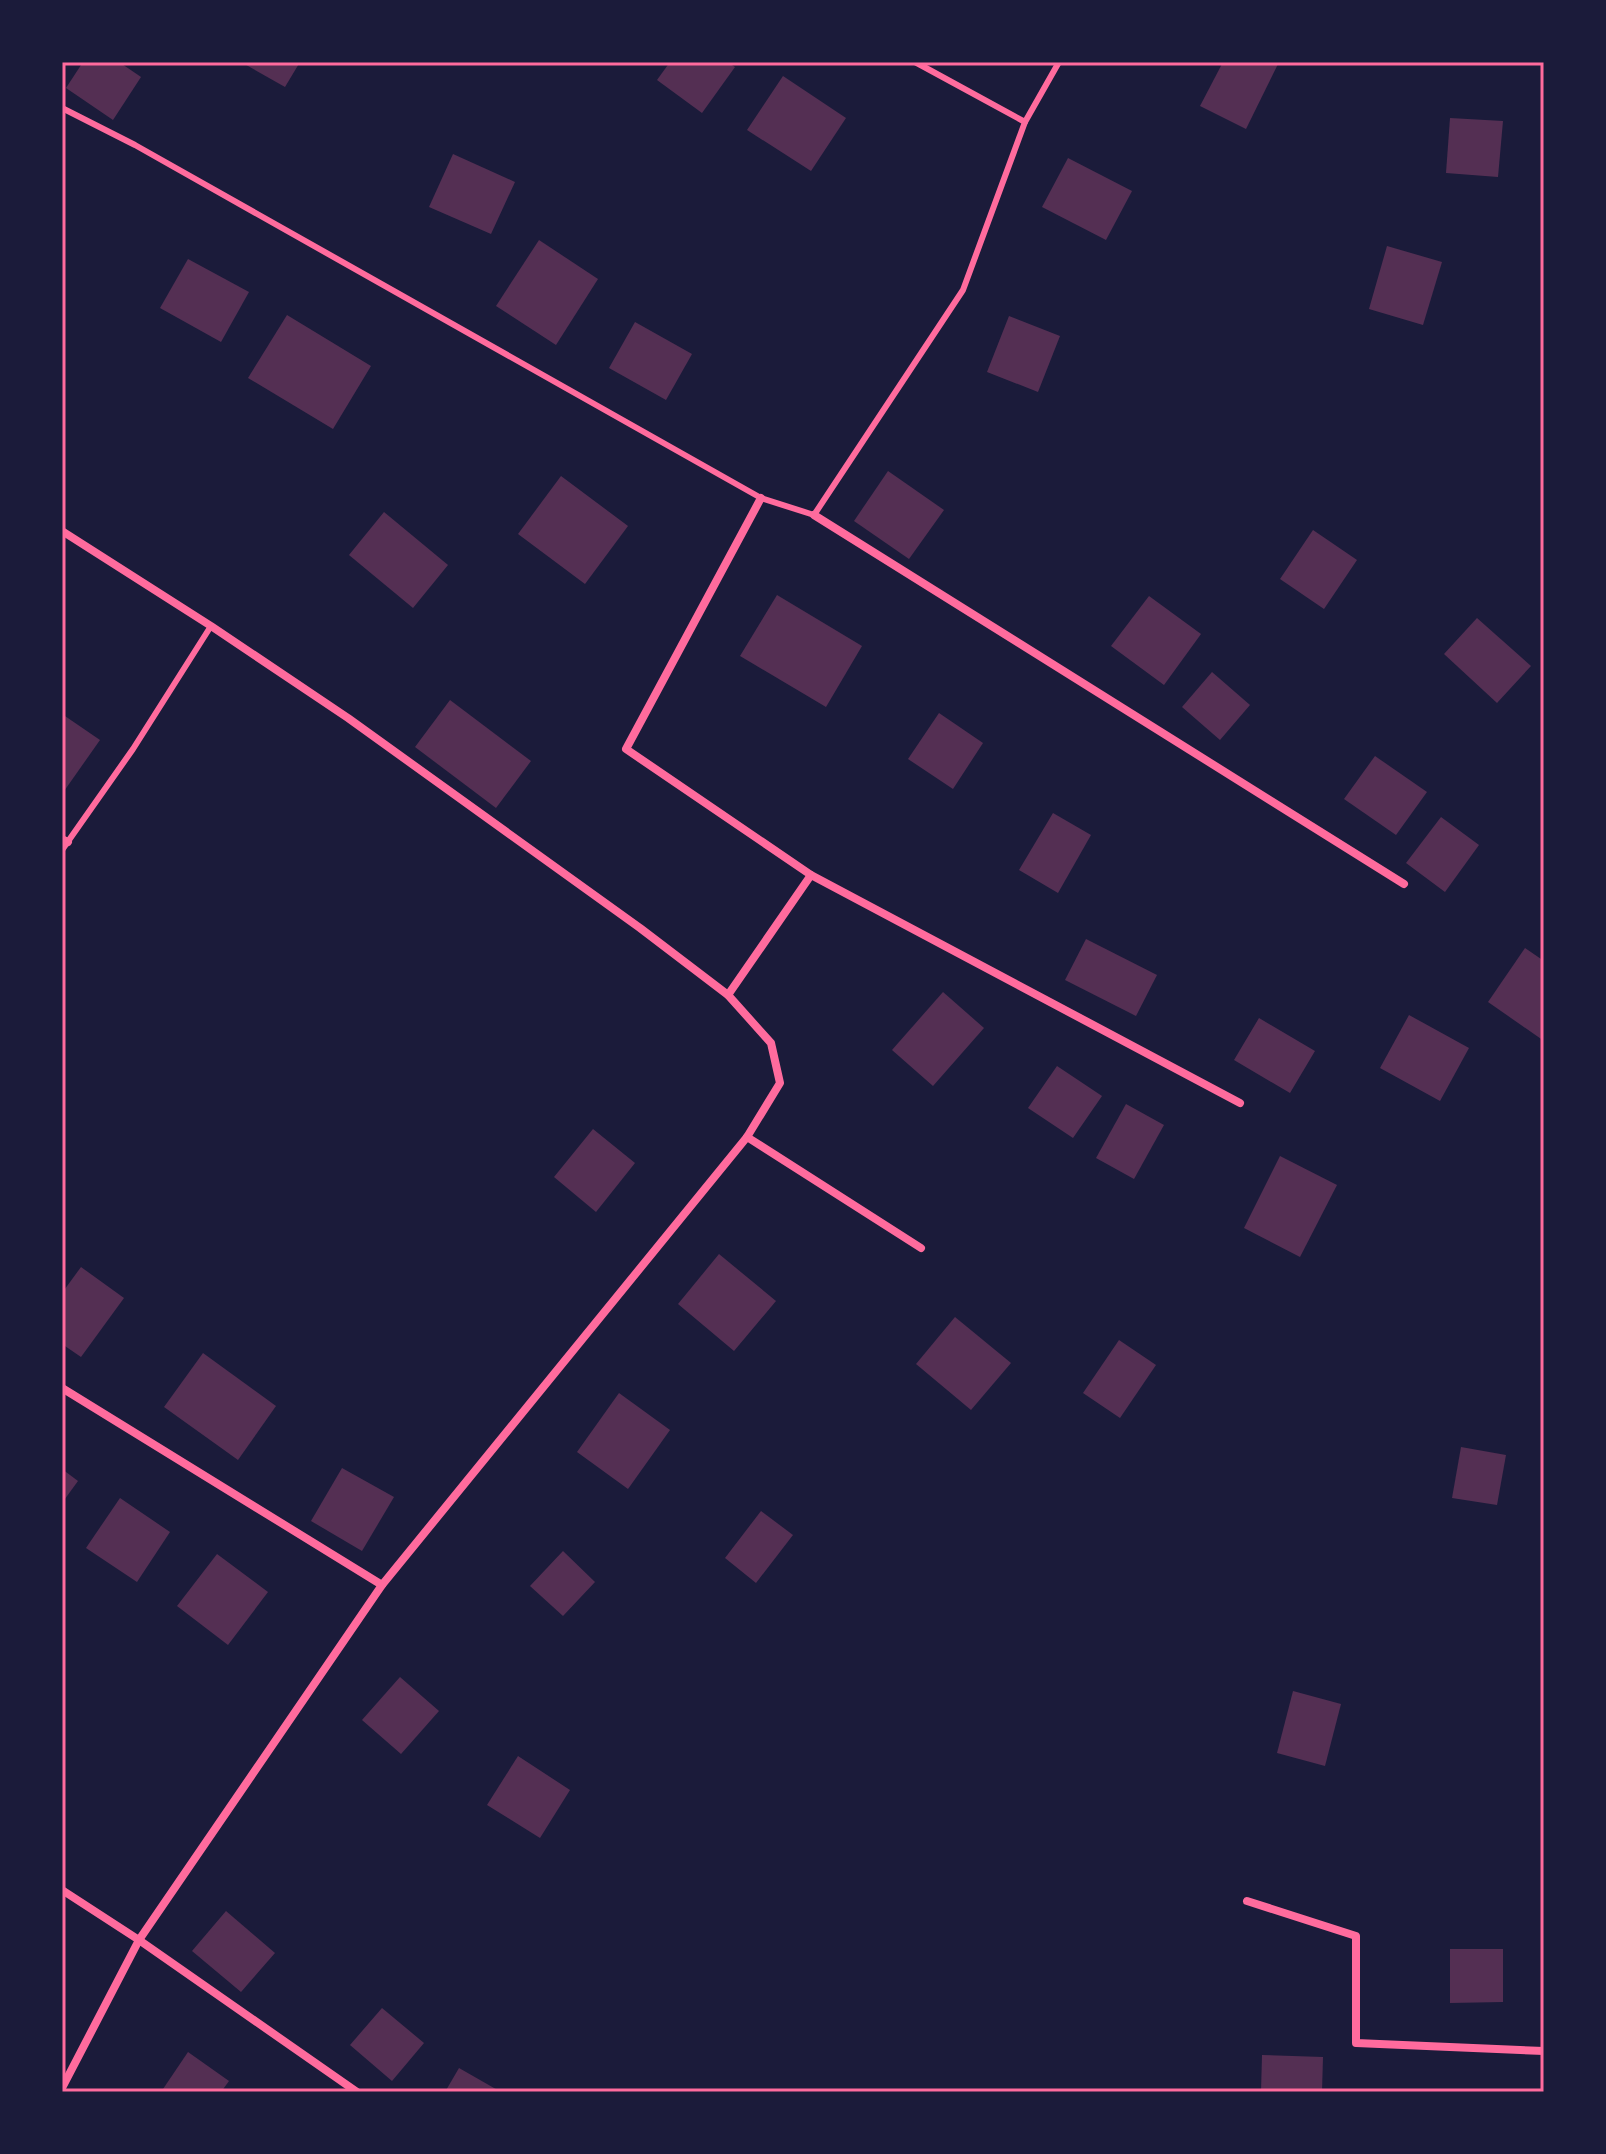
<svg xmlns="http://www.w3.org/2000/svg" width="1606" height="2154" viewBox="0 0 1606 2154" font-family="'IBM Plex Serif',serif">
<style>
.building{fill:#542f53}
.lines{fill:none;stroke-linecap:round;stroke-linejoin:round}
.service{stroke:#ff6b9d;stroke-width:6}
.minor{stroke:#ff6b9d;stroke-width:8}
.neatline{fill:none;stroke:#ff6b9d;stroke-width:3}
</style>
<rect width="100%" height="100%" fill="#1b1b3a"/>
<!-- building -->
<g class="building">
<path d="M 83,62 L 119,62 L 141,77 L 113,120 L 66,88 Z"/>
<path d="M 241,62 L 300,62 L 285,87 Z"/>
<path d="M 670,62 L 727,62 L 735,67 L 702,113 L 657,80 Z"/>
<path d="M 1223,62 L 1279,62 L 1246,129 L 1200,106 Z"/>
<path d="M 783,76 L 846,118 L 811,171 L 747,130 Z"/>
<path d="M 1450,118 L 1503,121 L 1498,177 L 1446,173 Z"/>
<path d="M 453,154 L 515,182 L 491,234 L 429,207 Z"/>
<path d="M 1068,158 L 1132,191 L 1106,240 L 1042,207 Z"/>
<path d="M 539,240 L 598,279 L 556,345 L 496,306 Z"/>
<path d="M 1387,246 L 1442,262 L 1423,325 L 1369,309 Z"/>
<path d="M 188,259 L 249,292 L 221,342 L 160,308 Z"/>
<path d="M 287,315 L 371,366 L 333,429 L 248,378 Z"/>
<path d="M 1009,316 L 1060,336 L 1038,392 L 987,372 Z"/>
<path d="M 635,322 L 692,354 L 666,400 L 609,368 Z"/>
<path d="M 888,471 L 944,510 L 909,559 L 854,521 Z"/>
<path d="M 561,476 L 628,526 L 585,584 L 518,534 Z"/>
<path d="M 384,512 L 448,565 L 413,608 L 349,555 Z"/>
<path d="M 1313,530 L 1357,560 L 1324,609 L 1280,579 Z"/>
<path d="M 777,595 L 862,646 L 826,707 L 740,656 Z"/>
<path d="M 1149,596 L 1201,634 L 1164,685 L 1111,646 Z"/>
<path d="M 1477,618 L 1531,666 L 1497,703 L 1444,654 Z"/>
<path d="M 1212,672 L 1250,705 L 1220,740 L 1182,707 Z"/>
<path d="M 450,700 L 531,761 L 496,808 L 415,747 Z"/>
<path d="M 939,713 L 983,743 L 953,789 L 908,759 Z"/>
<path d="M 62,714 L 100,740 L 62,794 Z"/>
<path d="M 1375,756 L 1427,792 L 1396,835 L 1344,799 Z"/>
<path d="M 1053,813 L 1091,835 L 1058,893 L 1019,870 Z"/>
<path d="M 1441,817 L 1479,845 L 1445,892 L 1406,863 Z"/>
<path d="M 1086,939 L 1157,975 L 1136,1016 L 1065,980 Z"/>
<path d="M 1525,948 L 1544,961 L 1544,1041 L 1488,1002 Z"/>
<path d="M 943,992 L 984,1028 L 933,1086 L 892,1050 Z"/>
<path d="M 1409,1015 L 1469,1048 L 1440,1101 L 1380,1068 Z"/>
<path d="M 1259,1018 L 1315,1051 L 1290,1093 L 1234,1060 Z"/>
<path d="M 1057,1066 L 1102,1096 L 1073,1138 L 1028,1108 Z"/>
<path d="M 1126,1104 L 1164,1125 L 1134,1179 L 1096,1158 Z"/>
<path d="M 593,1129 L 635,1163 L 596,1212 L 554,1177 Z"/>
<path d="M 1280,1156 L 1337,1185 L 1300,1257 L 1244,1228 Z"/>
<path d="M 719,1254 L 776,1301 L 734,1351 L 678,1304 Z"/>
<path d="M 81,1267 L 124,1298 L 81,1357 L 62,1344 L 62,1293 Z"/>
<path d="M 955,1317 L 1011,1363 L 971,1410 L 916,1364 Z"/>
<path d="M 1119,1340 L 1156,1365 L 1120,1418 L 1083,1393 Z"/>
<path d="M 203,1353 L 276,1406 L 238,1460 L 164,1407 Z"/>
<path d="M 619,1393 L 670,1430 L 628,1489 L 577,1452 Z"/>
<path d="M 1461,1447 L 1506,1455 L 1497,1505 L 1452,1498 Z"/>
<path d="M 342,1468 L 394,1497 L 362,1551 L 311,1521 Z"/>
<path d="M 62,1469 L 78,1481 L 62,1503 Z"/>
<path d="M 120,1498 L 170,1532 L 137,1582 L 86,1548 Z"/>
<path d="M 761,1511 L 793,1535 L 756,1583 L 725,1558 Z"/>
<path d="M 563,1551 L 595,1582 L 563,1616 L 530,1586 Z"/>
<path d="M 217,1554 L 268,1592 L 228,1645 L 177,1606 Z"/>
<path d="M 400,1677 L 439,1711 L 401,1754 L 362,1720 Z"/>
<path d="M 1293,1691 L 1341,1704 L 1325,1766 L 1277,1753 Z"/>
<path d="M 518,1756 L 570,1790 L 540,1838 L 487,1805 Z"/>
<path d="M 226,1911 L 275,1953 L 241,1992 L 192,1951 Z"/>
<path d="M 1450,1949 L 1503,1949 L 1503,2002 L 1450,2003 Z"/>
<path d="M 382,2008 L 424,2043 L 392,2081 L 350,2045 Z"/>
<path d="M 188,2052 L 229,2081 L 221,2092 L 161,2092 Z"/>
<path d="M 1262,2055 L 1323,2057 L 1322,2092 L 1261,2092 Z"/>
<path d="M 459,2068 L 501,2092 L 445,2092 Z"/>
</g>
<g class="lines">
<!-- service -->
<g class="service">
<path d="M 915,62 L 1025,122"/>
<path d="M 62,108 L 135,145 L 761,498 L 814,515 L 963,290 L 1025,122 L 1059,62"/>
<path d="M 62,850 L 133,749 L 211,626"/>
</g>
<!-- minor -->
<g class="minor">
<path d="M 761,498 L 626,749 L 811,875 L 1240,1103"/>
<path d="M 814,515 L 1404,884"/>
<path d="M 62,531 L 211,626 L 348,718 L 640,928 L 728,995 L 771,1043 L 780,1083 L 747,1137 L 382,1585 L 139,1940 L 62,2088"/>
<path d="M 62,839 L 68,842"/>
<path d="M 728,995 L 811,875"/>
<path d="M 747,1137 L 921,1248"/>
<path d="M 62,1388 L 382,1585"/>
<path d="M 62,1890 L 139,1940 L 357,2092"/>
<path d="M 1247,1901 L 1356,1936 L 1356,2043 L 1544,2051"/>
</g>
</g>
<!-- border -->
<rect width="1606" height="2154" fill="none" stroke="#1b1b3a" stroke-width="128"/>
<rect x="64" y="64" width="1478" height="2026" class="neatline"/>
</svg>
